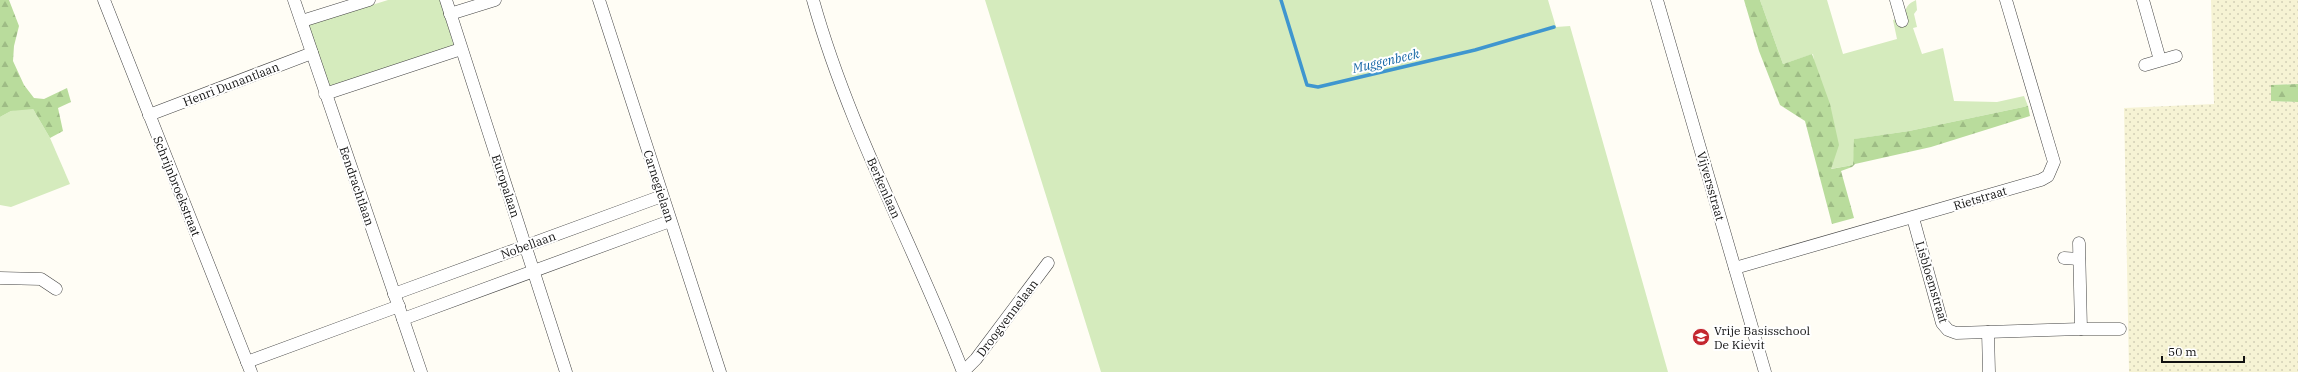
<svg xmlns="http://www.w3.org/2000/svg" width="2298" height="372" viewBox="0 0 2298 372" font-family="'IBM Plex Serif',serif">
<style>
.farmland{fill:url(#farmland-dots)}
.green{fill:#d5ebbd}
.forest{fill:url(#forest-firs)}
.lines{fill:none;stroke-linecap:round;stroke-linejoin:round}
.stream{stroke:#3f96cf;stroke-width:3.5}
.street-casing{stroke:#444;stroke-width:13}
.street{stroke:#fff;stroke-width:12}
.labels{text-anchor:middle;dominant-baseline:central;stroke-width:4;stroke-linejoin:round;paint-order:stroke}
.street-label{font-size:12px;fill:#111;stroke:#fff}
.poi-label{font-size:12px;fill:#111;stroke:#fff;text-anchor:start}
.water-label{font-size:13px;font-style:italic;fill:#1768a6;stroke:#fff}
</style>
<defs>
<pattern id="farmland-dots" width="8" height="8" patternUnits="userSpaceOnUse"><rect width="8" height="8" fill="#f6f3d4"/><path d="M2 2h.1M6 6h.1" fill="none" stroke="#d2cfb5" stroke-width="1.8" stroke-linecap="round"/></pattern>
<pattern id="forest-firs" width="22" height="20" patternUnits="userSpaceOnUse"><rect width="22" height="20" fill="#b9dc9c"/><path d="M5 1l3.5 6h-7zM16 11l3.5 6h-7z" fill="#9ebc85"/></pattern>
</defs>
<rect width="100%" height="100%" fill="#fffdf5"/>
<!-- farmland -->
<path class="farmland" d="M 2211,0 L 2298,0 L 2298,84 L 2271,85 L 2272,101 L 2298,102 L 2298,372 L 2129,372 L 2124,108 L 2214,104 Z"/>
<!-- green -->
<g class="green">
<path d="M 388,0 L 440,0 L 454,46 L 328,88 L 308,25 Z"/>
<path d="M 985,0 L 1548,0 L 1556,27 L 1570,26 L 1668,372 L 1101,372 Z"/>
<path d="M 1760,0 L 1827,0 L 1843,54 L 1897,39 L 1893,20 L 1896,19 L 1899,27 L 1908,25 C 1904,13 1903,6 1916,0 L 1917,10 L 1914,14 L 1917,27 L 1913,28 L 1922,54 L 1943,48 L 1954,101 L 1997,102 L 2024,96 L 2028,106 L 1909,131 L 1855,139 L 1853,165 L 1830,169 L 1813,54 L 1783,64 Z"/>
<path d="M 22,108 L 33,109 L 50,138 L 70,184 L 11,207 L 0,205 L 0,117 L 11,111 Z"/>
</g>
<!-- forest -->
<g class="forest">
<path d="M 0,0 L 9,0 L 19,26 L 14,46 L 13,61 L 24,85 L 34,98 L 44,99 L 67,88 L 71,102 L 58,108 L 63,131 L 50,138 L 33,109 L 11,111 L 0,117 Z"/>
<path d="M 1744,0 L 1760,0 L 1783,64 L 1812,54 L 1830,104 L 1839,145 L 1831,169 L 1853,165 L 1854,139 L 1909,131 L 2028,106 L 2030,116 L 1931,147 L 1855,164 L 1852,167 L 1841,171 L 1854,218 L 1832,224 L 1805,121 L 1780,105 L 1759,51 Z"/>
<path d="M 2298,84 L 2298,102 L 2271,101 L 2271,85 Z"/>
</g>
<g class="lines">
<!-- stream -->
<path class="stream" d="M 1281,0 L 1307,85 L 1318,87 L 1475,50 L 1554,27"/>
<defs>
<g id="street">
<path d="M 104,0 L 251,372"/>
<path d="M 294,0 L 421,372"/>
<path d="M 446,0 L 566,372"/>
<path d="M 599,0 L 720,372"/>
<path d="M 813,0 C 849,129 915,248 963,372"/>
<path d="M 1657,0 L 1765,372"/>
<path d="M 1896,0 L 1902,21"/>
<path d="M 2143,0 L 2160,60"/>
<path d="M 450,14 L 495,0"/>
<path d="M 302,21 L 369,0"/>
<path d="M 2145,65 L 2176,56"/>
<path d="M 325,94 L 461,49"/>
<path d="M 149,115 L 312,53"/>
<path d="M 1913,218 L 1942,323 L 1948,330 L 1956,333 L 2081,329 L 2120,329"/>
<path d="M 2079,243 L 2081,329"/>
<path d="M 2064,258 L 2079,259"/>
<path d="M 1735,268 L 2041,180 L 2048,176 L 2054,162 L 2006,0"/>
<path d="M 0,278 L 41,279 L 56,289"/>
<path d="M 394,294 L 662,196"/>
<path d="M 403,319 L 670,221"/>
<path d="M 1988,332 L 1989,372"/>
<path d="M 247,362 L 399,306"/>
<path d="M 963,372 L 976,359 L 1048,263"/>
</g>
</defs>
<!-- street casing -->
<use href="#street" class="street-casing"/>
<!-- street -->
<use href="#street" class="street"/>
</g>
<!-- icons -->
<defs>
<symbol id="school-disc" viewBox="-11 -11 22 22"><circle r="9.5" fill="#c4262e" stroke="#fff"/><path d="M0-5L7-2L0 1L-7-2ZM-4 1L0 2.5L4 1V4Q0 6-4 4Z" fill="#fff"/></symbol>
</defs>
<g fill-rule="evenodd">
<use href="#school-disc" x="1691" y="327" width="20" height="20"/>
</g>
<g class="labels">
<!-- street labels -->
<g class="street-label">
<text transform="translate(231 84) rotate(-21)">Henri Dunantlaan</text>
<text transform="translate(177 186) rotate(68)">Schrijnbroekstraat</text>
<text transform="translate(357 186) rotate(71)">Eendrachtlaan</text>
<text transform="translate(506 186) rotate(72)">Europalaan</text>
<text transform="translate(659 186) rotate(72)">Carnegielaan</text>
<text transform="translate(1711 186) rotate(74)">Vijversstraat</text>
<text transform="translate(884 188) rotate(66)">Berkenlaan</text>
<text transform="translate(1980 198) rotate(-17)">Rietstraat</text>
<text transform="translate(528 245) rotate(-20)">Nobellaan</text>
<text transform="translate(1932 282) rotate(73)">Lisbloemstraat</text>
<text transform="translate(1007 318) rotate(-53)">Droogvennelaan</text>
</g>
<!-- poi labels -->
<g class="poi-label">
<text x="1714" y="330">Vrije Basisschool<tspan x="1714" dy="14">De Kievit</tspan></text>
</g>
<!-- water labels -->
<g class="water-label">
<text transform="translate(1386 61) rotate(-13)">Muggenbeek</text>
</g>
</g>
<!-- scale -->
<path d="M2162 356v6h82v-6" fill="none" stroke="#111111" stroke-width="2"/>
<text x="2168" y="356" font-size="12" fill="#111111" stroke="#ffffff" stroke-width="3" paint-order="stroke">50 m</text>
</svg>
